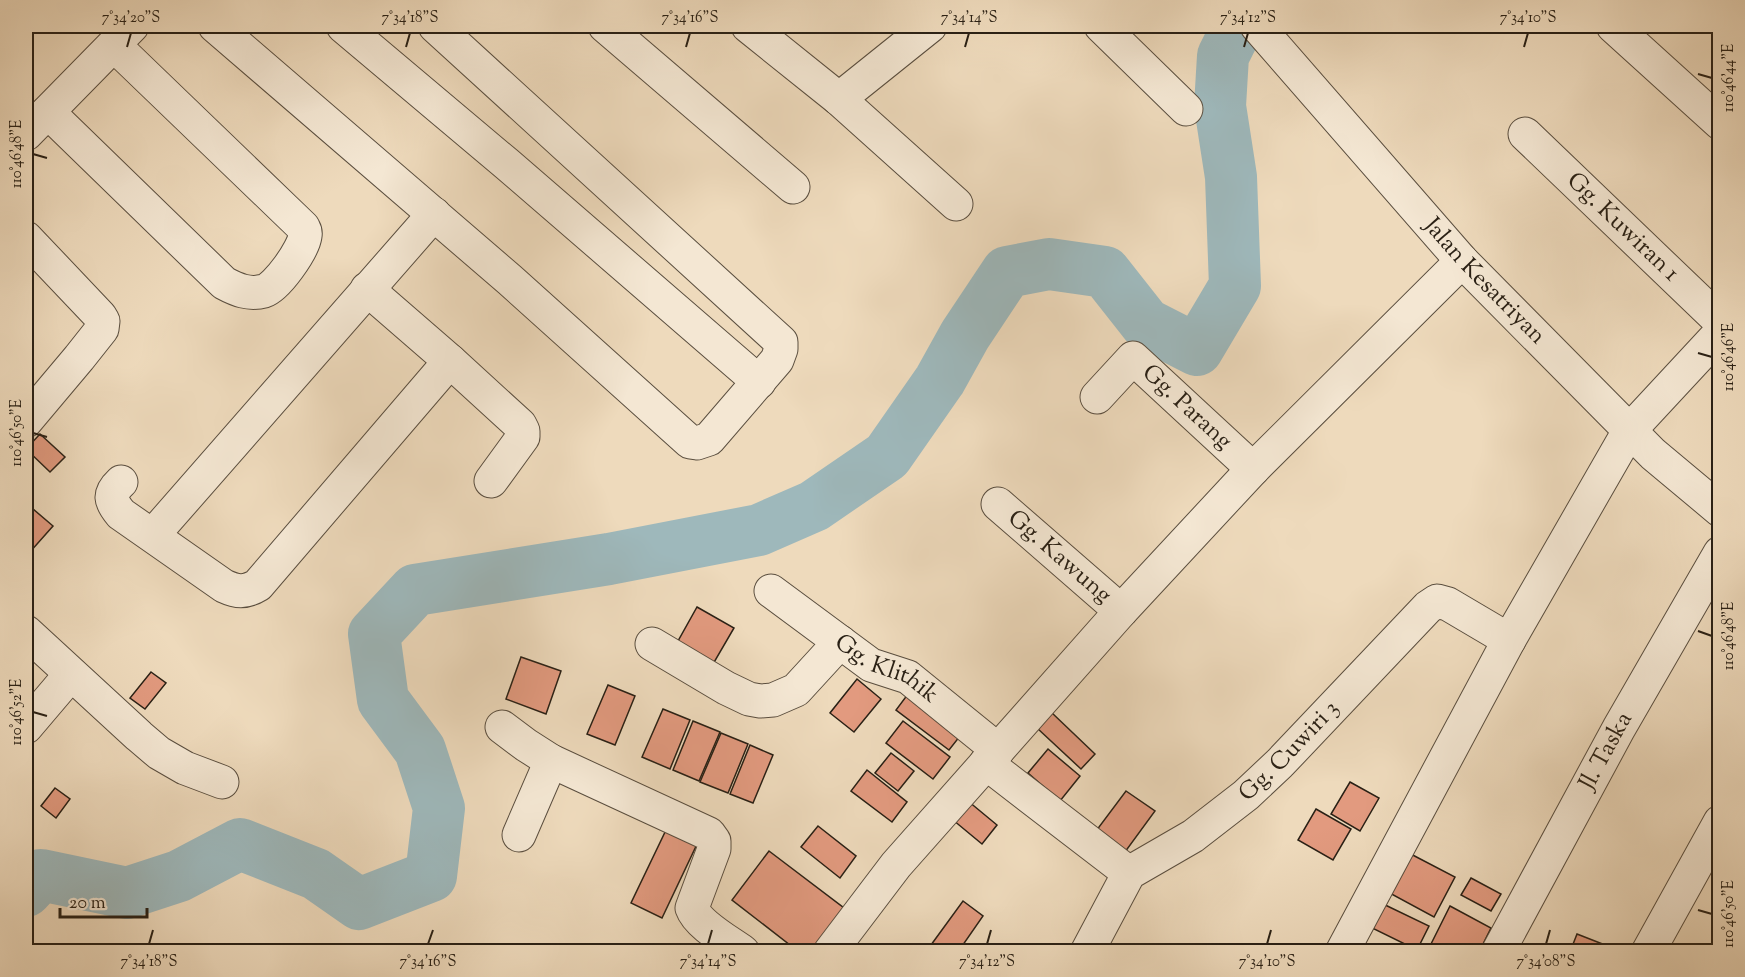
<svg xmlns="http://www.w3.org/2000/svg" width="1745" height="977" viewBox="0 0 1745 977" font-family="'Sorts Mill Goudy',serif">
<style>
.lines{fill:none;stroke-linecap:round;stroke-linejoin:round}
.river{stroke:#9eb8bb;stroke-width:52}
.building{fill:#e29a7f;stroke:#292015;stroke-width:1.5}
.street-casing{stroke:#5a4e3f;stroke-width:35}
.street{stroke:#f4e7d3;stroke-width:33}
.ticks{fill:none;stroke:#292015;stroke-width:2}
.labels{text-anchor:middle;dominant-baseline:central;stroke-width:4.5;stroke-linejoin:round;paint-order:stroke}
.street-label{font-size:24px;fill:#292015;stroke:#f4e7d3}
.neatline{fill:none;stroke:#292015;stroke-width:2}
.ticks-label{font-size:15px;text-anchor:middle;fill:#292015}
</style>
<rect width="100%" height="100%" fill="#eedabc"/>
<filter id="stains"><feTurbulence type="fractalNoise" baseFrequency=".00333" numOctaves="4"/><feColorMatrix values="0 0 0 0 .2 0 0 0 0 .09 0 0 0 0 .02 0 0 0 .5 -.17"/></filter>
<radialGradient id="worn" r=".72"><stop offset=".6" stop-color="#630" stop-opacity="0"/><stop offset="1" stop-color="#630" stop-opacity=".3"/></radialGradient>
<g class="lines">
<!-- river -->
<path class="river" d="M 26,891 L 41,875 L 127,893 L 179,876 L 240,844 L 316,874 L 359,904 L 431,876 L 439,808 L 420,750 L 383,700 L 374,634 L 415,590 L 609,559 L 759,530 L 814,506 L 887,456 L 940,380 L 965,335 L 1007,272 L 1049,264 L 1105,272 L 1146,324 L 1197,350 L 1235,286 L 1231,177 L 1220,106 L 1223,56 L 1238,26"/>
</g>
<!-- building -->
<g class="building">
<path d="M 40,434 L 65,457 L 50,472 L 26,449 Z"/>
<path d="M 26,503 L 53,526 L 30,552 L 26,548 Z"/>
<path d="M 697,607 L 734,628 L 709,671 L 673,650 Z"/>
<path d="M 521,657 L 561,671 L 546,714 L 506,699 Z"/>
<path d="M 151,672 L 166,683 L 145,709 L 130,698 Z"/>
<path d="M 857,679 L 881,699 L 854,732 L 830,713 Z"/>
<path d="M 608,685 L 635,696 L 615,745 L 587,734 Z"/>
<path d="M 911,690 L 964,731 L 949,750 L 896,710 Z"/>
<path d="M 663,709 L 690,720 L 670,769 L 642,757 Z"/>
<path d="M 1051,712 L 1095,754 L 1081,769 L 1037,728 Z"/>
<path d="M 693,721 L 720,732 L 699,781 L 673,770 Z"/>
<path d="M 903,721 L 950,757 L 933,779 L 886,743 Z"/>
<path d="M 721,733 L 748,744 L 728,793 L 700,782 Z"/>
<path d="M 750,745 L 773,755 L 753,803 L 730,794 Z"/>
<path d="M 1048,749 L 1080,776 L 1060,801 L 1028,773 Z"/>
<path d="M 891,753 L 914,771 L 898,791 L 875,773 Z"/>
<path d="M 867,770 L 907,802 L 892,822 L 851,791 Z"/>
<path d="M 1350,782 L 1379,798 L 1360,831 L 1331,814 Z"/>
<path d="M 55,788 L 70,799 L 56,818 L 41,806 Z"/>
<path d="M 1126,791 L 1155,811 L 1125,852 L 1096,831 Z"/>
<path d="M 968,801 L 997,825 L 982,844 L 953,820 Z"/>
<path d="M 1316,809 L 1351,829 L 1333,860 L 1298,840 Z"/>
<path d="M 818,826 L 856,856 L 840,878 L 801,847 Z"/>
<path d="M 667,828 L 698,842 L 662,918 L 631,903 Z"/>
<path d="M 769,851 L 844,908 L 811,952 L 799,952 L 732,900 Z"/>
<path d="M 1405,851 L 1455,877 L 1434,917 L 1384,890 Z"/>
<path d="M 1471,878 L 1501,894 L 1491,911 L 1461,895 Z"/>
<path d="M 963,901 L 983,916 L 958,952 L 939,952 L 931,945 Z"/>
<path d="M 1379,902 L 1429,926 L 1417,950 L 1368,926 Z"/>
<path d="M 1450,906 L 1491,928 L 1479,952 L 1427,952 Z"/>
<path d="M 1577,934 L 1623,952 L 1570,952 Z"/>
</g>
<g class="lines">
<defs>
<g id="street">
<path d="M 215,26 L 510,280 L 690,442 L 697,443 L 709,439 L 777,360 L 781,349 L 781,342 L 435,26"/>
<path d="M 343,26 L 507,164 L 759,382"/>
<path d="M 605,26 L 793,187"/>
<path d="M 748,26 L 839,99 L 956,204"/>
<path d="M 1101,26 L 1186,109"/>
<path id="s1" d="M 1257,26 L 1462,261 L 1653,454 L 1720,510"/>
<path d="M 1613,26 L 1720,123"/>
<path d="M 839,99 L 930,26"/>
<path d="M 48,112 L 224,283 C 237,290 249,295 264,291 C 277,287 303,250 305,236 C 306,231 305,231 303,227 L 114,45"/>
<path d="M 26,134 L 132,26"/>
<path id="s2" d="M 1525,134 L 1720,321"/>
<path d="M 26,238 L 100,316 L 103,321 L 102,329 L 79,358 L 26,421"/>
<path d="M 367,289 L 450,361 L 520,425 L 523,431 L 523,437 L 491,481"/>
<path id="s3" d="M 1097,397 L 1133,358 L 1253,469"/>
<path d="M 121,482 C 108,494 110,501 121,514 L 224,586 C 237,592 245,593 258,585 L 450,361"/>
<path id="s4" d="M 998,504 L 1121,611"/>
<path d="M 153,535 L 434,214"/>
<path id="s5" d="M 771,591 L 871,665 L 908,677 L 998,750"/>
<path d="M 26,632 L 139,736 L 159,753 L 185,768 L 222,782"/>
<path d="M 652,644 L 726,688 L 749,699 L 760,701 L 773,700 L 796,690 L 840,642"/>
<path d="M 26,727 L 71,674"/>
<path d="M 502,727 L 526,745 L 551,761 L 709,834 L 714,841 L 714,849 L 692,908 C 698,925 728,941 743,952"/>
<path d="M 986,763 L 1129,873"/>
<path d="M 519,835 L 551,761"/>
<path d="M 830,952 L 896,865 L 1121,611 L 1253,469 L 1462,261"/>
<path id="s6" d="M 1087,952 L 1129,873 L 1193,836 L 1246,795 L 1280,763 L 1428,607 L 1437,601 L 1448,604 L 1509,640"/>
<path d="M 1342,952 L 1509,640 L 1629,431 L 1720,333"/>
<path id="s7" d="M 1498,952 L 1619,728 L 1720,553"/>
<path d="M 1648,952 L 1720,822"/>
</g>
</defs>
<!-- street casing -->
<use href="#street" class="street-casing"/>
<!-- street -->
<use href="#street" class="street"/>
</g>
<!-- ticks -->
<path class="ticks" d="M 127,47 L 131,33M 406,47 L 410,33M 686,47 L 690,33M 965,47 L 969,33M 1244,47 L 1248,33M 1524,47 L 1528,33M 1698,74 L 1712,78M 33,154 L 47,158M 1698,353 L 1712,357M 33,433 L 47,437M 1698,631 L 1712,636M 33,712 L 47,716M 1698,910 L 1712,914M 149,944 L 153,930M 428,944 L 433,930M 708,944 L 712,930M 987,944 L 991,930M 1267,944 L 1271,930M 1546,944 L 1550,930"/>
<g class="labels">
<!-- street labels -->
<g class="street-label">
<text stroke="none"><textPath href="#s2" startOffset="135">Gg. Kuwiran 1</textPath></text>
<text stroke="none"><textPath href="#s1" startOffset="342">Jalan Kesatriyan</textPath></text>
<text stroke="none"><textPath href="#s3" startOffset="126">Gg. Parang</textPath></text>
<text stroke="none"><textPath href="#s4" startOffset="81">Gg. Kawung</textPath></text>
<text stroke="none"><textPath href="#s5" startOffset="140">Gg. Klithik</textPath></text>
<text stroke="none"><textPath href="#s6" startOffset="292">Gg. Cuwiri 3</textPath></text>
<text stroke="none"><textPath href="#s7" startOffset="228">Jl. Taska</textPath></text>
</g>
</g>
<!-- margin -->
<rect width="1745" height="977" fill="none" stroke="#eedabc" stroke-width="66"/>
<!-- scale -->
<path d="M60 908v9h87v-9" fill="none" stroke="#292015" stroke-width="3"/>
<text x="69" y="908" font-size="18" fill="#292015" stroke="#f4e7d3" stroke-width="4.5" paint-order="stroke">20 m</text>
<rect x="33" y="33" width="1679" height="911" class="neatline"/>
<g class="ticks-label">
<text x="131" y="22">7°34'20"S</text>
<text x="410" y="22">7°34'18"S</text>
<text x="690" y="22">7°34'16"S</text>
<text x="969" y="22">7°34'14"S</text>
<text x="1248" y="22">7°34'12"S</text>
<text x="1528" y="22">7°34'10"S</text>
<text transform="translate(1728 78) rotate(-90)" y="5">110°46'44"E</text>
<text transform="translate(16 154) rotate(-90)" y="5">110°46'48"E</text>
<text transform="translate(1728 357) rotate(-90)" y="5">110°46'46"E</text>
<text transform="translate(16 433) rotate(-90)" y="5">110°46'50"E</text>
<text transform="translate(1728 636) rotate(-90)" y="5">110°46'48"E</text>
<text transform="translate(16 712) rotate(-90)" y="5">110°46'52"E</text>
<text transform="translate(1728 914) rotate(-90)" y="5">110°46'50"E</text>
<text x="149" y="966">7°34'18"S</text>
<text x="428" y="966">7°34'16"S</text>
<text x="708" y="966">7°34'14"S</text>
<text x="987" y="966">7°34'12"S</text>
<text x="1267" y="966">7°34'10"S</text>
<text x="1546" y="966">7°34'08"S</text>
</g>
<rect width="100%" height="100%" filter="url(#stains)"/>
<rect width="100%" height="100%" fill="url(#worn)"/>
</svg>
